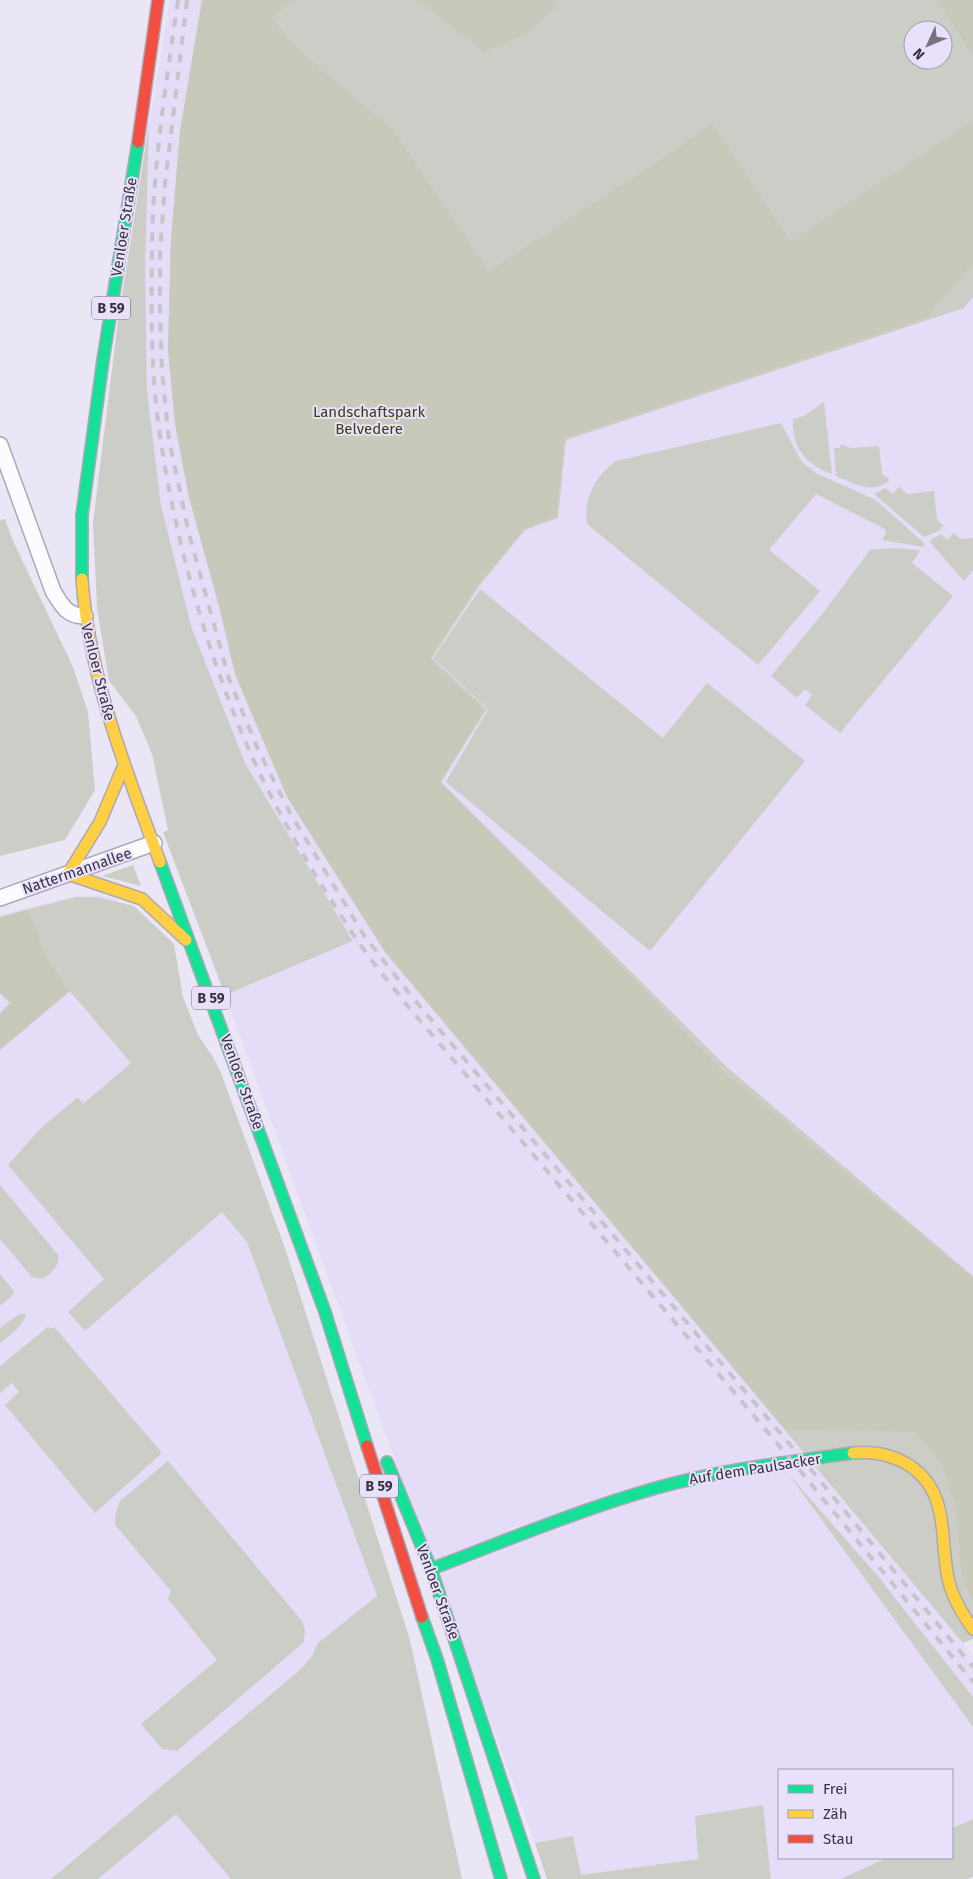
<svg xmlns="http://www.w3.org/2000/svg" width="973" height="1879" viewBox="0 0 973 1879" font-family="'Fira Sans',sans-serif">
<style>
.built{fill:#e5dcf7}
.green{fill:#cdcdc7;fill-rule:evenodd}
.forest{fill:#c8c9bb}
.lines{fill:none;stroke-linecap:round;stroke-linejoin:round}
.street-casing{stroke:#aca8b4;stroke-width:18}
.fast-casing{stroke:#aca8b4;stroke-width:14}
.slow-casing{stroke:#aca8b4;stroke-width:14}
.jam-casing{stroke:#aca8b4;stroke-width:14}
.street{stroke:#fcfbfe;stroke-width:15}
.fast{stroke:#16e098;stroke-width:11}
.slow{stroke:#ffcf43;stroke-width:11}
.jam{stroke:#f24e42;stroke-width:11}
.rail{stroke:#c6c4c8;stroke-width:4;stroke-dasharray:9 9;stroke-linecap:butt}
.labels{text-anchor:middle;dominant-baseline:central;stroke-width:4;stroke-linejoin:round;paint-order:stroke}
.shield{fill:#e9e0fc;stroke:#6c6777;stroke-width:1}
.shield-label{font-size:14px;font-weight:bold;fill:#37333e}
.street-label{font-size:15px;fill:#37333e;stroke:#e9e0fc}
.park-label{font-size:15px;fill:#393d0f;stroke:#e9e0fc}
</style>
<rect width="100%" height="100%" fill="#ebe6f6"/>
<!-- built -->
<g class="built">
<path d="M 170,0 L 202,0 L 180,131 L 175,424 L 189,497 L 220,610 L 235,674 L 385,952 L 926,1596 L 973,1656 L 973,1697 L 877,1575 L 779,1462 L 973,1727 L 973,1819 L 952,1828 L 952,1770 L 779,1770 L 779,1858 L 887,1858 L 840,1879 L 771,1879 L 763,1805 L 695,1816 L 699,1859 L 580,1875 L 573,1836 L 535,1843 L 225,995 L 353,941 L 245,763 L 191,626 L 161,505 L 147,391 L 145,270 L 149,124 Z"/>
<path d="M 973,297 L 973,1276 L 727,1067 L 441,782 L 487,710 L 432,658 L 480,585 L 525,530 L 558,517 L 566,440 L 964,308 Z"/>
<path d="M 97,895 L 116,898 L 366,1541 L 444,1879 L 0,1879 L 0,915 L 75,896 Z"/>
</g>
<!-- green -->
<g class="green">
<path d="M 202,0 L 973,0 L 973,297 L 964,308 L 566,440 L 558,518 L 525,530 L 480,585 L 432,658 L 487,709 L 441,782 L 727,1067 L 973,1276 L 973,1639 L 963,1643 L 385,952 L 287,797 L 235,674 L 220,610 L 189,497 L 175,424 L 168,348 L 171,240 L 180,131 ZM 913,30 L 943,30 L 943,60 L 913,60 Z"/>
<path d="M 149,124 L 145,270 L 147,391 L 161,505 L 191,626 L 245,763 L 353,941 L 225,995 L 163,832 L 168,830 L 152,754 L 136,716 L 109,681 L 97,608 L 93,523 L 118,321 Z"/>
<path d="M 824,402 L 832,474 C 807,465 791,448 793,419 L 804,416 Z"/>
<path d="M 781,423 L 800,459 L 807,466 L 816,473 L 876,500 L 925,544 L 923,547 L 882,540 L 886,533 L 885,529 L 816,494 L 769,550 L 820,591 L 758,665 L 587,524 C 583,497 596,476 616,461 Z"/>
<path d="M 841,444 L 851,448 L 879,446 L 882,474 L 890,480 C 872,495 855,484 836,476 L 834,448 L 840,448 Z"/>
<path d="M 899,487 L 907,494 L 934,491 L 937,520 L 944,526 L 938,531 L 924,537 L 874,494 L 885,488 L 893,494 Z"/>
<path d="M 5,519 L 13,541 L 73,667 L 88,712 L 95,790 L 65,840 L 0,856 L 0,521 Z"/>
<path d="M 953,533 L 961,539 L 973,538 L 973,570 L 964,581 L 929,541 L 941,534 L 948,540 Z"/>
<path d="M 893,548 L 920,550 L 912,563 L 953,596 L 840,733 L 805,705 L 812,695 L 805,689 L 797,698 L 771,676 L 823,613 L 870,550 Z"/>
<path d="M 480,589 L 663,738 L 707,683 L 805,761 L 650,951 L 446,782 L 488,709 L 433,658 Z"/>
<path d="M 133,865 L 141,886 L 102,876 Z"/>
<path d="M 76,897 L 97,897 L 134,906 L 174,944 L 183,997 L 198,1035 L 213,1057 L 221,1073 L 286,1251 L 410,1640 L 462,1879 L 231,1879 L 176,1814 L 98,1879 L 51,1879 L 301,1669 L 312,1656 L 318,1643 L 377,1596 L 247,1242 L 222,1212 L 85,1331 L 68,1312 L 104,1279 L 8,1165 L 40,1129 L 78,1097 L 83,1104 L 131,1063 L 57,976 L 38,940 L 29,909 Z"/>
<path d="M 0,1185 L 58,1255 C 60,1267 52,1272 43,1279 L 32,1277 L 0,1239 Z"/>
<path d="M 0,1274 L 14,1291 L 12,1296 L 0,1306 Z"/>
<path d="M 19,1314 L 26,1314 C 23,1327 10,1335 0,1343 L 0,1328 Z"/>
<path d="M 48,1327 L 56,1329 L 162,1453 L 95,1513 L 5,1405 L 19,1392 L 12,1383 L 0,1393 L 0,1366 Z"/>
<path d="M 168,1461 L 302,1621 L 305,1629 L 304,1642 L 177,1751 L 162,1749 L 141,1724 L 217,1660 L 168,1599 L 171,1591 L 115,1525 L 116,1512 L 120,1501 Z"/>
<path d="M 786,1471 L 877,1575 L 973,1697 L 973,1727 Z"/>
<path d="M 763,1805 L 771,1879 L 547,1879 L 535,1843 L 573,1836 L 581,1875 L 698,1859 L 695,1816 Z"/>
<path d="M 973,1819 L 973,1877 L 967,1879 L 840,1879 L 887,1858 L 952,1858 L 952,1828 Z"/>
</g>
<!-- forest -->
<g class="forest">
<path d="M 202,0 L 293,0 L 271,18 L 300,51 L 393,130 L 489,271 L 671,153 L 712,123 L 791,242 L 973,120 L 973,263 L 926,318 L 565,438 L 556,516 L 524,530 L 478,584 L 430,659 L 484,710 L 441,782 L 724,1072 L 973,1278 L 973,1602 L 962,1575 L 955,1505 L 941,1462 L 915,1432 L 785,1429 L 385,952 L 287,797 L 235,674 L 220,610 L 189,497 L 175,424 L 168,348 L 171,240 L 180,131 Z"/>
<path d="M 419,0 L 551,0 L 559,4 L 528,33 L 484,52 Z"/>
<path d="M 937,0 L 973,0 L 973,56 Z"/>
<path d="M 29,909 C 38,940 49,966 70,991 L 0,1050 L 0,1013 L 10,1003 L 0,993 L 0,917 Z"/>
</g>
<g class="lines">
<defs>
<g id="street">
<path d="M 0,445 L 53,591 C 62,606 67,616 85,616"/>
<path d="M 0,898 L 154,843"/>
</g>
<g id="fast">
<path d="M 82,579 L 82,515 L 103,360 L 138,142"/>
<path d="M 160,862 L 325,1312 L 367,1446"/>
<path d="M 387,1462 L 431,1569 L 534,1879"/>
<path d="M 431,1569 C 505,1541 579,1510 656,1488 C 720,1470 787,1462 853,1453"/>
<path d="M 422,1617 L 437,1659 L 501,1879"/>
</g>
<g id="slow">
<path d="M 82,579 C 89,678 126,770 160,862"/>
<path d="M 124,765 L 100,822 L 68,874 L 142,899 L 186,940"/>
<path d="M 853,1453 C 895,1449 932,1470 940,1513 C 945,1536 943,1559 949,1582 C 953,1599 963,1615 973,1629"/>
</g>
<g id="jam">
<path d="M 138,142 L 158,0"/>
<path d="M 367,1446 L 422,1617"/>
</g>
</defs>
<!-- street casing -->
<use href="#street" class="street-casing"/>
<!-- fast casing -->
<use href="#fast" class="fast-casing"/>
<!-- slow casing -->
<use href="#slow" class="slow-casing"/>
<!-- jam casing -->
<use href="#jam" class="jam-casing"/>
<!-- street -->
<use href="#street" class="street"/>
<!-- fast -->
<use href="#fast" class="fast"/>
<!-- slow -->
<use href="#slow" class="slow"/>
<!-- jam -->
<use href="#jam" class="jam"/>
<!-- rail -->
<g class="rail">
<path d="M 178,0 C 166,85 152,170 152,255 C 151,317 151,381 161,442 C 176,543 208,656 249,750 C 278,816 317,880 357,940 C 372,962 390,983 406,1004 L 793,1462 L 973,1682"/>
<path d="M 187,0 L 165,184 L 160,253 L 160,309 L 162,372 L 169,440 L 189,534 L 229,679 L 257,747 L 290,813 L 365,937 L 413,998 L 803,1460 L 973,1667"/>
</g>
</g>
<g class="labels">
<!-- shield labels -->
<g class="shield">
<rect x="92" y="296.5" width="38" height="23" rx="4"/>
<rect x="192" y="986.5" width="38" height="23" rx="4"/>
<rect x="360" y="1474.5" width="38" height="23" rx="4"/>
</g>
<g class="shield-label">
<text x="111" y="308">B 59</text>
<text x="211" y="998">B 59</text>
<text x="379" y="1486">B 59</text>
</g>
<!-- street labels -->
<g class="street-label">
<text transform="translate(124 227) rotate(-81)">Venloer Straße</text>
<text transform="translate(98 672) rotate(76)">Venloer Straße</text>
<text transform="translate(77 871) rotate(-19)">Nattermannallee</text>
<text transform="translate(242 1082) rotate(70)">Venloer Straße</text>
<text transform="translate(755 1469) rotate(-9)">Auf dem Paulsacker</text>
<text transform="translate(438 1592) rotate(70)">Venloer Straße</text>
</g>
<!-- park labels -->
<g class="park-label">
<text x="369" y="412">Landschaftspark<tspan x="369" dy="17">Belvedere</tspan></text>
</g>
</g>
<!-- legend -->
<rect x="778" y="1769" width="175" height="90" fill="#e9e0fc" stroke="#a29bb0"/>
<rect x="788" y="1785" width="25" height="8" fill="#16e098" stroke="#a29bb0"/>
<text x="823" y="1794" font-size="15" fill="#37333e">Frei</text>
<rect x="788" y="1810" width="25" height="8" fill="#ffcf43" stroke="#a29bb0"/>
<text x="823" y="1819" font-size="15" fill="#37333e">Zäh</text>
<rect x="788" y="1835" width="25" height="8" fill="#f24e42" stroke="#a29bb0"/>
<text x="823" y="1844" font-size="15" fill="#37333e">Stau</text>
<!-- north arrow -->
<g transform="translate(928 45) rotate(226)"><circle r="24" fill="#e9e0fc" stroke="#a29bb0"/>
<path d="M0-4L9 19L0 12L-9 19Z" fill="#76727e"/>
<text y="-8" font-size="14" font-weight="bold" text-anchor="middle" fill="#37333e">N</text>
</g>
</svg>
